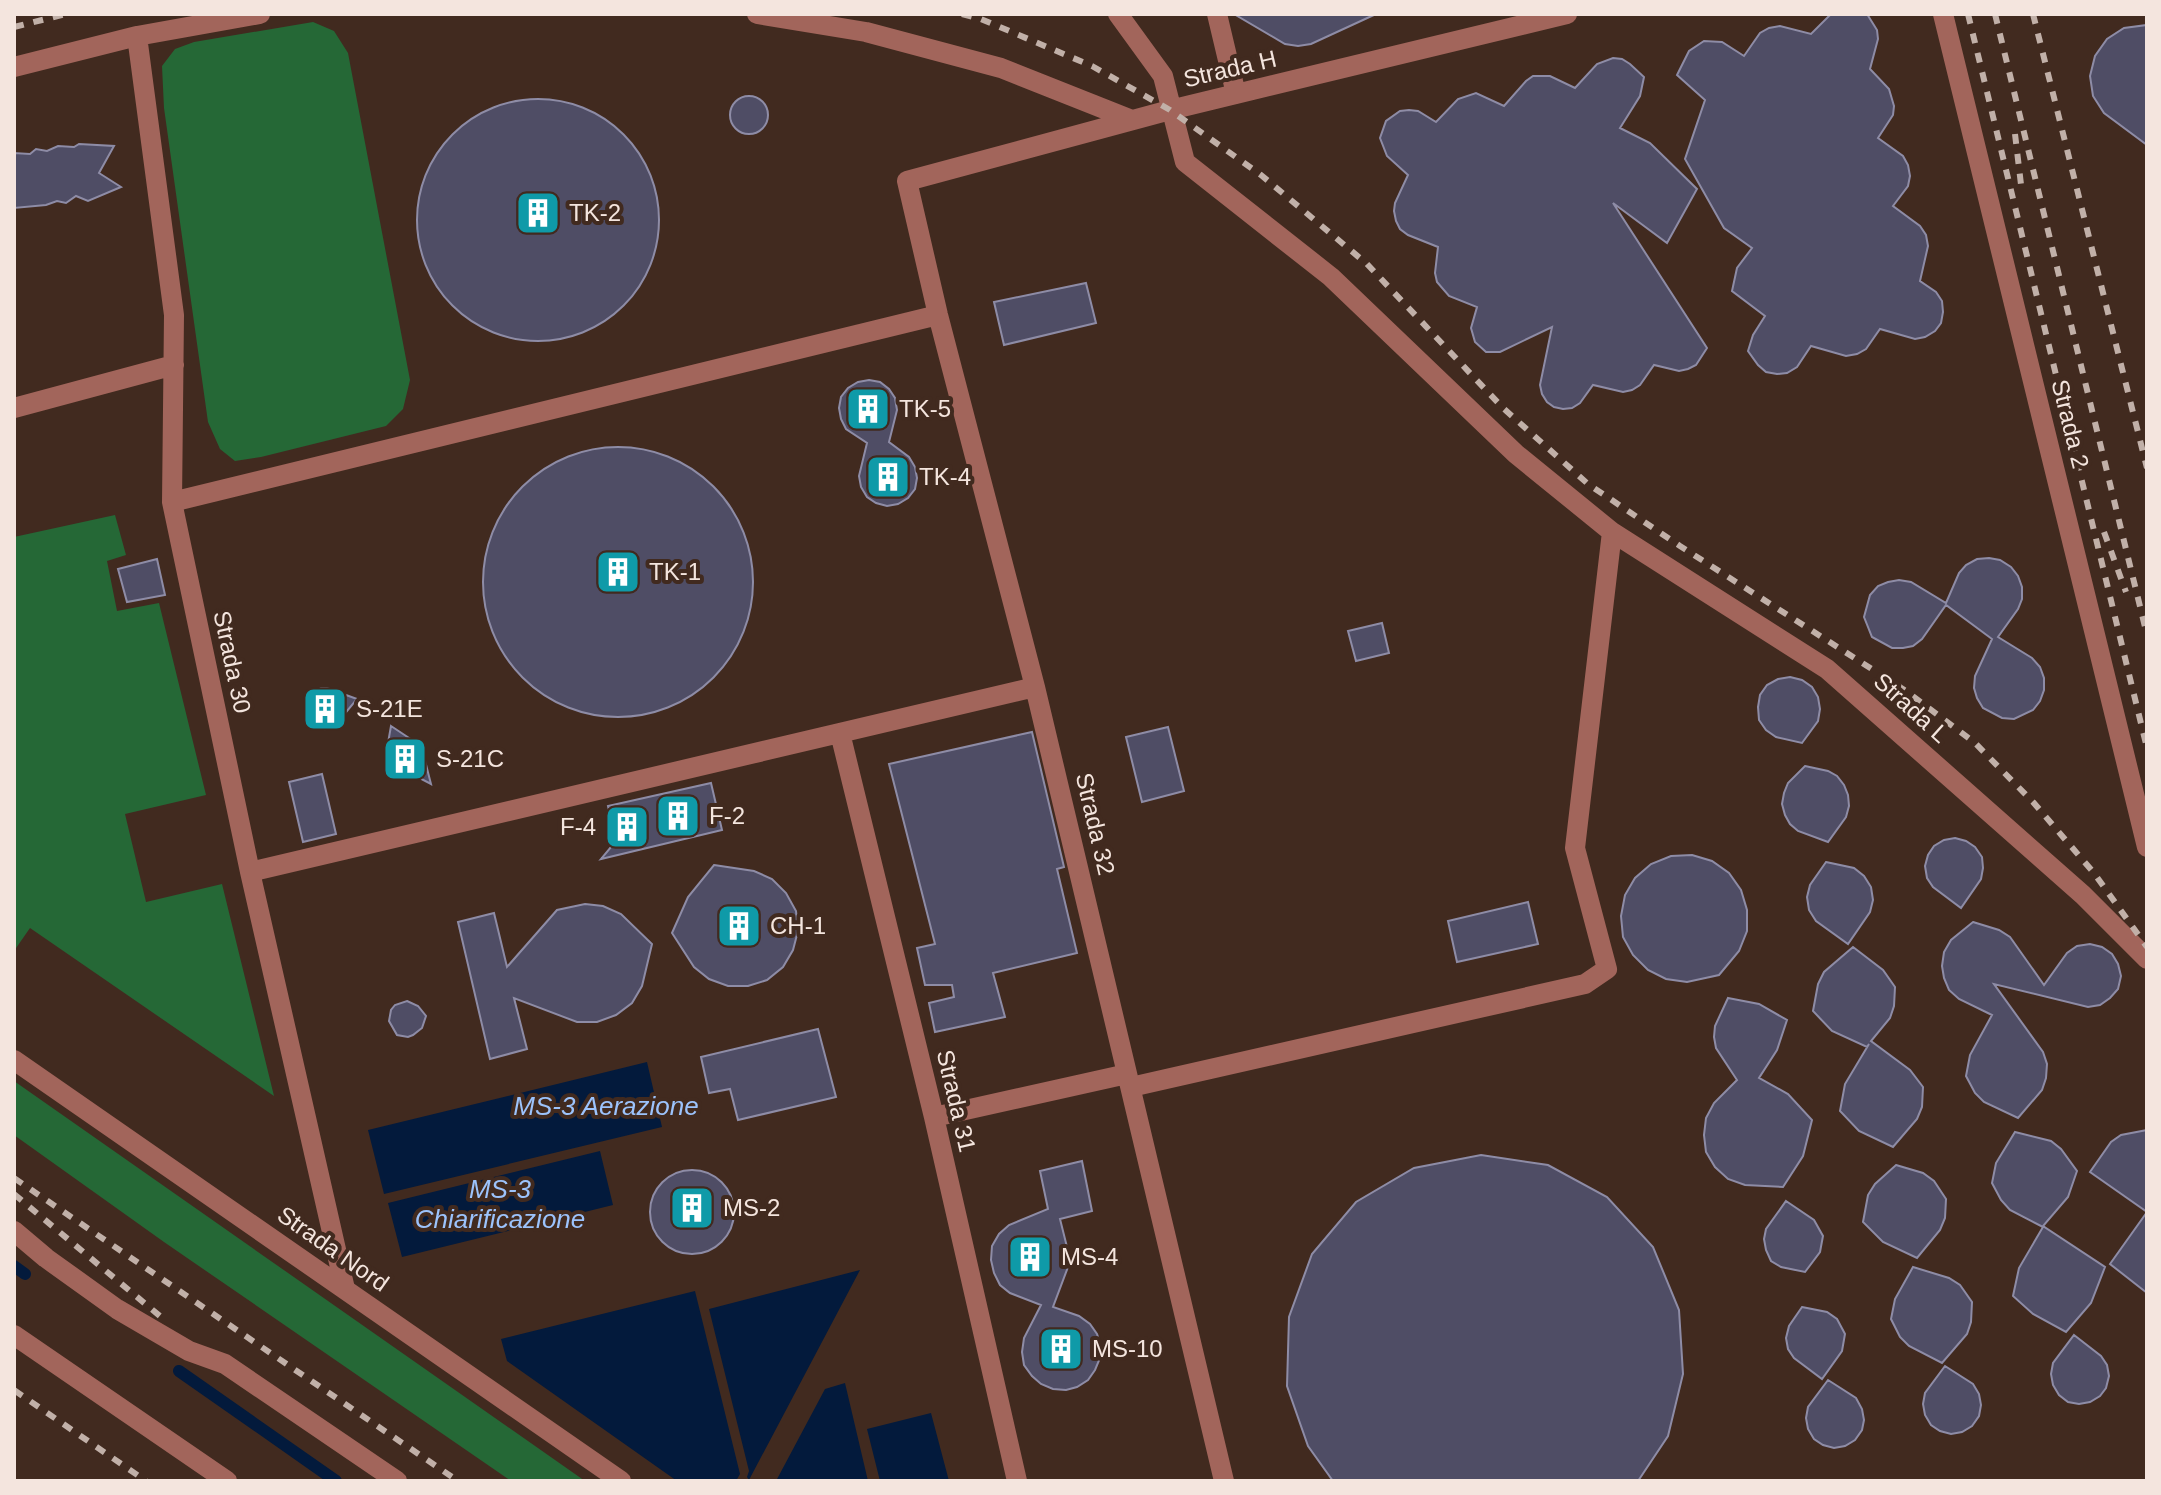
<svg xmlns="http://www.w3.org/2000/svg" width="2161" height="1495" viewBox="0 0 2161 1495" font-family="Helvetica,sans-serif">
<rect width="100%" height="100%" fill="#412a1f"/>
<path fill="#256836" d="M313 22 334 31 348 53 410 380 403 409 386 426 261 457 235 461 220 449 208 422 164 108 162 66 175 49 194 42Z
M115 515 126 555 107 561 117 611 159 603 206 795 125 814 146 902 222 884 274 1096 30 928 14 951V537Z
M14 1081 585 1481H511L164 1242 14 1135Z"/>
<path fill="#031a3c" d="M647 1062 662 1127 384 1194 368 1130Z
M600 1151 613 1205 402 1257 388 1203Z
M860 1270 749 1480 747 1477 749 1471 709 1309Z
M695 1291 740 1474 736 1481H677L507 1361 501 1339Z
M845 1383 868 1481H776L825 1389Z
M931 1413 949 1481H880L867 1429Z"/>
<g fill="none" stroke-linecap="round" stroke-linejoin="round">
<path stroke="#031a3c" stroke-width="12" d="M14 1266 25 1274
M179 1371 336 1481"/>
</g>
<path fill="#4f4d65" stroke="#8e8ca6" stroke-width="2" d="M1234 14H1376L1311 44 1298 46 1285 44Z
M1831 14H1867L1877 30 1878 39 1870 69 1889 89 1894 106 1893 115 1878 138 1903 156 1908 165 1910 176 1908 186 1893 206 1920 226 1926 235 1928 246 1920 281 1936 292 1942 301 1943 312 1941 323 1935 331 1925 337 1915 339 1880 329 1866 349 1857 354 1846 356 1811 346 1797 367 1787 373 1777 374 1766 372 1758 365 1748 351 1753 335 1765 316 1732 291 1737 268 1752 248 1724 228 1685 159 1705 100 1677 75 1689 51 1704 41 1722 42 1744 56 1760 33 1769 28 1780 26 1811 34Z
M2147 25V145L2104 113 2093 96 2090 76 2095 56 2107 39 2124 28Z
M1613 58 1622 59 1630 64 1644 77 1640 96 1620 128 1650 143 1697 189 1667 243 1613 203 1707 348 1696 365 1688 369 1679 371 1654 365 1640 385 1632 390 1623 392 1593 385 1580 403 1572 408 1563 409 1554 407 1547 402 1542 394 1540 385 1552 327 1500 352H1486L1475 342 1471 328 1477 307 1449 296 1437 282 1435 273 1438 247 1408 235 1400 229 1396 221 1394 211 1395 203 1408 175 1387 156 1380 138 1386 121 1400 111 1409 110 1418 111 1436 122 1458 99 1476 93 1504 106 1526 81 1533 76H1550L1575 88 1597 64Z
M730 115a19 19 0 1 1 38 0a19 19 0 1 1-38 0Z
M417 220a121 121 0 1 1 242 0a121 121 0 1 1-242 0Z
M79 144 114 146 99 173 121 187 88 201 76 196 66 203 57 201 46 205 14 208V153L30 154 36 149 47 151 58 146 74 147Z
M1086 283 1096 323 1004 345 994 302Z
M869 380 880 382 889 389 895 398 897 410 889 442 909 457 915 467 917 478 915 489 908 498 898 504 887 506 876 503 867 497 861 487 859 476 867 443 846 429 841 419 839 408 841 397 848 388 858 382Z
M483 582a135 135 0 1 1 270 0a135 135 0 1 1-270 0Z
M1989 558 2000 560 2011 567 2018 576 2022 587V599L2018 609 1998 637 2032 658 2040 667 2044 678V690L2040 701 2033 710 2014 719 2002 718 1983 708 1977 698 1974 688 1975 676 1992 639 1946 605 1922 639 1913 646 1903 648H1892L1872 637 1864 617 1870 595 1878 586 1888 582 1899 580 1911 582 1946 603 1959 573 1966 565 1977 559Z
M157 559 165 595 127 602 118 569Z
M1382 623 1389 653 1356 661 1348 631Z
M1790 677 1802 680 1812 687 1818 697 1820 709 1818 721 1802 743 1776 737 1766 730 1759 720 1758 707 1760 695 1767 685 1778 679Z
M321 688H327L357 699 338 722 325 729 309 719 305 707 310 695Z
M391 726 418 744 422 749 431 784 385 760Z
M1168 727 1184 791 1142 802 1126 737Z
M1032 732 1064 867 1057 869 1077 953 993 973 1005 1017 935 1032 929 1003 954 997 952 985H925L917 948 935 944 889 764Z
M1805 766 1828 771 1837 776 1844 785 1848 795 1849 806 1846 817 1828 842 1798 831 1790 824 1785 815 1782 804 1784 793 1788 783Z
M322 774 336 834 303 842 289 782Z
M711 783 722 830 601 859 616 841 608 806Z
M1955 838 1966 841 1975 847 1982 857 1983 868 1981 879 1961 908 1933 887 1927 878 1925 866 1928 855 1934 846 1944 840Z
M1692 855 1712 861 1729 873 1741 890 1747 910V931L1739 951 1719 975 1687 982 1666 979 1648 970 1633 955 1623 937 1621 916 1625 895 1635 878 1651 864 1671 856Z
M1826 862 1854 868 1864 876 1871 887 1873 900 1870 912 1848 944 1816 921 1809 910 1807 897 1810 885Z
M714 865 754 871 772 879 786 893 796 911 798 931 793 950 783 967 767 980 748 986H728L709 979 694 967 672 933 688 897Z
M1528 902 1538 944 1457 962 1448 921Z
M585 904 603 906 621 914 652 944 642 986 632 1003 616 1015 597 1022H577L514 998 527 1049 490 1059 458 922 494 913 507 967 557 910Z
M1973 922 1999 930 2010 937 2044 985 2067 953 2077 946 2090 944 2102 947 2112 954 2118 964 2121 976 2118 989 2110 998 2100 1005 2088 1007 1994 984 2043 1052 2047 1064 2046 1078 2042 1090 2018 1118 1984 1102 1975 1093 1966 1076 1970 1055 1992 1015 1959 999 1949 990 1944 978 1942 966 1944 952 1951 940Z
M1853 947 1883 970 1895 987 1894 1006 1890 1018 1871 1041 1910 1070 1923 1087 1922 1107 1917 1119 1893 1147 1859 1131 1840 1111 1845 1084 1869 1044 1867 1047 1832 1031 1813 1011 1818 984 1824 972Z
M1728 998 1759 1004 1787 1020 1777 1050 1759 1078 1788 1094 1812 1120 1803 1156 1783 1187 1745 1185 1728 1179 1715 1167 1706 1152 1704 1135 1706 1118 1714 1103 1737 1080 1716 1048 1714 1037 1715 1026Z
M407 1001 418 1006 426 1016 422 1028 413 1035 408 1037 397 1035 389 1021 391 1010 395 1005Z
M818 1029 836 1097 738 1120 730 1089 709 1093 701 1057Z
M2147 1130V1293L2110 1264 2147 1212 2090 1172 2111 1142 2121 1135Z
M2015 1132 2051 1141 2061 1149 2077 1171 2068 1197 2043 1226 2105 1267 2091 1303 2066 1332 2033 1314 2013 1296 2019 1268 2043 1227 2010 1210 2001 1200 1992 1183 1996 1163Z
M1481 1155 1548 1165 1607 1197 1653 1247 1679 1310 1683 1374 1668 1436 1638 1481H1333L1308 1446 1287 1386 1289 1317 1312 1254 1356 1202 1414 1168Z
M1082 1161 1092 1211 1060 1219 1069 1255 1068 1267 1053 1307 1079 1316 1090 1324 1097 1334 1101 1346 1100 1358 1095 1370 1088 1380 1077 1387 1066 1390 1053 1389 1041 1384 1032 1376 1024 1365 1022 1352 1024 1338 1041 1305 1010 1293 1000 1285 994 1273 991 1260 992 1246 999 1234 1009 1225 1048 1209 1040 1171Z
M1896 1165 1923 1173 1934 1181 1946 1199 1945 1218 1940 1230 1917 1258 1883 1242 1863 1222 1868 1195 1875 1184Z
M650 1212a42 42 0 1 1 84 0a42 42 0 1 1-84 0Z
M1786 1201 1814 1220 1823 1236 1820 1252 1805 1272 1781 1267 1771 1261 1766 1250 1764 1239 1766 1229Z
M1913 1267 1949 1278 1960 1285 1972 1302 1971 1322 1967 1334 1942 1363 1909 1346 1900 1337 1891 1319 1895 1299Z
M1802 1307 1827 1312 1837 1319 1845 1334 1842 1351 1822 1379 1794 1358 1788 1349 1786 1338 1789 1326Z
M2074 1335 2101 1356 2107 1365 2109 1376 2106 1388 2100 1396 2090 1402 2079 1404 2068 1402 2059 1395 2053 1385 2051 1374 2053 1363Z
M1945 1366 1973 1384 1979 1394 1981 1405 1979 1416 1972 1426 1962 1432 1951 1434 1940 1431 1931 1425 1925 1415 1923 1404 1925 1393Z
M1828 1380 1856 1398 1862 1409 1864 1420 1862 1430 1855 1440 1845 1446 1834 1448 1823 1445 1814 1439 1808 1429 1806 1418 1808 1407Z"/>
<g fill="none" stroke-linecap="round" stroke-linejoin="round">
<path stroke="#a2655b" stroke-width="20" d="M757 14 866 32 1001 68 1132 120
M1118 14 1163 76 1185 162 1331 277 1516 454 1612 532 1575 848 1607 969 1585 984 1131 1087
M1217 14 1236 94
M1943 14 2147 847
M137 36 174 315 172 502 250 872 345 1289
M14 67 137 36 260 14
M14 408 174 365
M172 502 938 315
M1612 532 1827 669 2083 895 2147 959
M840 733 934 1117 1017 1481
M250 872 1035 687
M14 1060 621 1481
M934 1117 1127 1074
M14 1231 46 1258 117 1309 189 1351 225 1364 397 1481
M14 1335 227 1481
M1224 1481 1035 687 938 315 907 181 1170 110 1567 14"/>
<path stroke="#c1b0a8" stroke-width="6" stroke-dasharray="10 10" stroke-linecap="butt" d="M962 14 981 19 1092 66 1170 110 1261 175 1367 264 1503 408 1588 484 1680 546 1906 691 1975 743 2033 802 2094 873 2147 947
M1968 14 2147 748
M1995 14 2147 635
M2033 14 2147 468
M14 27 66 14
M2015 134 2022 193
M2104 532 2126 592
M14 1178 458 1481
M14 1194 167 1322
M14 1390 146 1481"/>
</g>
<defs>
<g id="building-square" transform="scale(2.3)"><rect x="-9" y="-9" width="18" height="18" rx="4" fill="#0f9aa8" stroke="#412a1f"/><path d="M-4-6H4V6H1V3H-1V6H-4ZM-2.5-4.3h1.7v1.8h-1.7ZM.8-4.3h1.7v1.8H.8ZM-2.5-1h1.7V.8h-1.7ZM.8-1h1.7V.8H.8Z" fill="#fff"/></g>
</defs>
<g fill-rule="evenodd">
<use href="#building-square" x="538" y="213"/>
<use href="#building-square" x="868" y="409"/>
<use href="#building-square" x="888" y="477"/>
<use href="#building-square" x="618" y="572"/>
<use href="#building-square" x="325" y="709"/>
<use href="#building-square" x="405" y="759"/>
<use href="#building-square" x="678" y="816"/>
<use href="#building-square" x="627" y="827"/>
<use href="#building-square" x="739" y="926"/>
<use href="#building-square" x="692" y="1208"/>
<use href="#building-square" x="1030" y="1257"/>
<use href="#building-square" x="1061" y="1349"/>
</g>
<g text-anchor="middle" stroke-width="8" stroke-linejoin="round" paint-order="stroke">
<g font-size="24" fill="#f4e5de" stroke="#412a1f">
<text transform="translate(1230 69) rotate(-13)" y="8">Strada H</text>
<text transform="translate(2070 424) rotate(76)" y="8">Strada 2</text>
<text transform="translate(232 662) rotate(78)" y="8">Strada 30</text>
<text transform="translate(1911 708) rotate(42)" y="8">Strada L</text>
<text transform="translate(1095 824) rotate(77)" y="8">Strada 32</text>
<text transform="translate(956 1101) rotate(77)" y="8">Strada 31</text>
<text transform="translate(333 1249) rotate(35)" y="8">Strada Nord</text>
</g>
<g font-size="24" fill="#f4e5de" stroke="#412a1f" text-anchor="start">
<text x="569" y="221">TK-2</text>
<text x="899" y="417">TK-5</text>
<text x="919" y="485">TK-4</text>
<text x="649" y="580">TK-1</text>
<text x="356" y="717">S-21E</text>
<text x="436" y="767">S-21C</text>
<text x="709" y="824">F-2</text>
<text x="596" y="835" text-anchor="end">F-4</text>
<text x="770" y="934">CH-1</text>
<text x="723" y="1216">MS-2</text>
<text x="1061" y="1265">MS-4</text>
<text x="1092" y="1357">MS-10</text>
</g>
<g font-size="26" font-style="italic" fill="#9cc3fc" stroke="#412a1f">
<text x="606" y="1115">MS-3 Aerazione</text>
<text x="500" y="1198">MS-3<tspan x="500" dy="30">Chiarificazione</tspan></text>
</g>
</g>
<rect width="2161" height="1495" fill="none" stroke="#f4e5de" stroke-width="32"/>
</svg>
